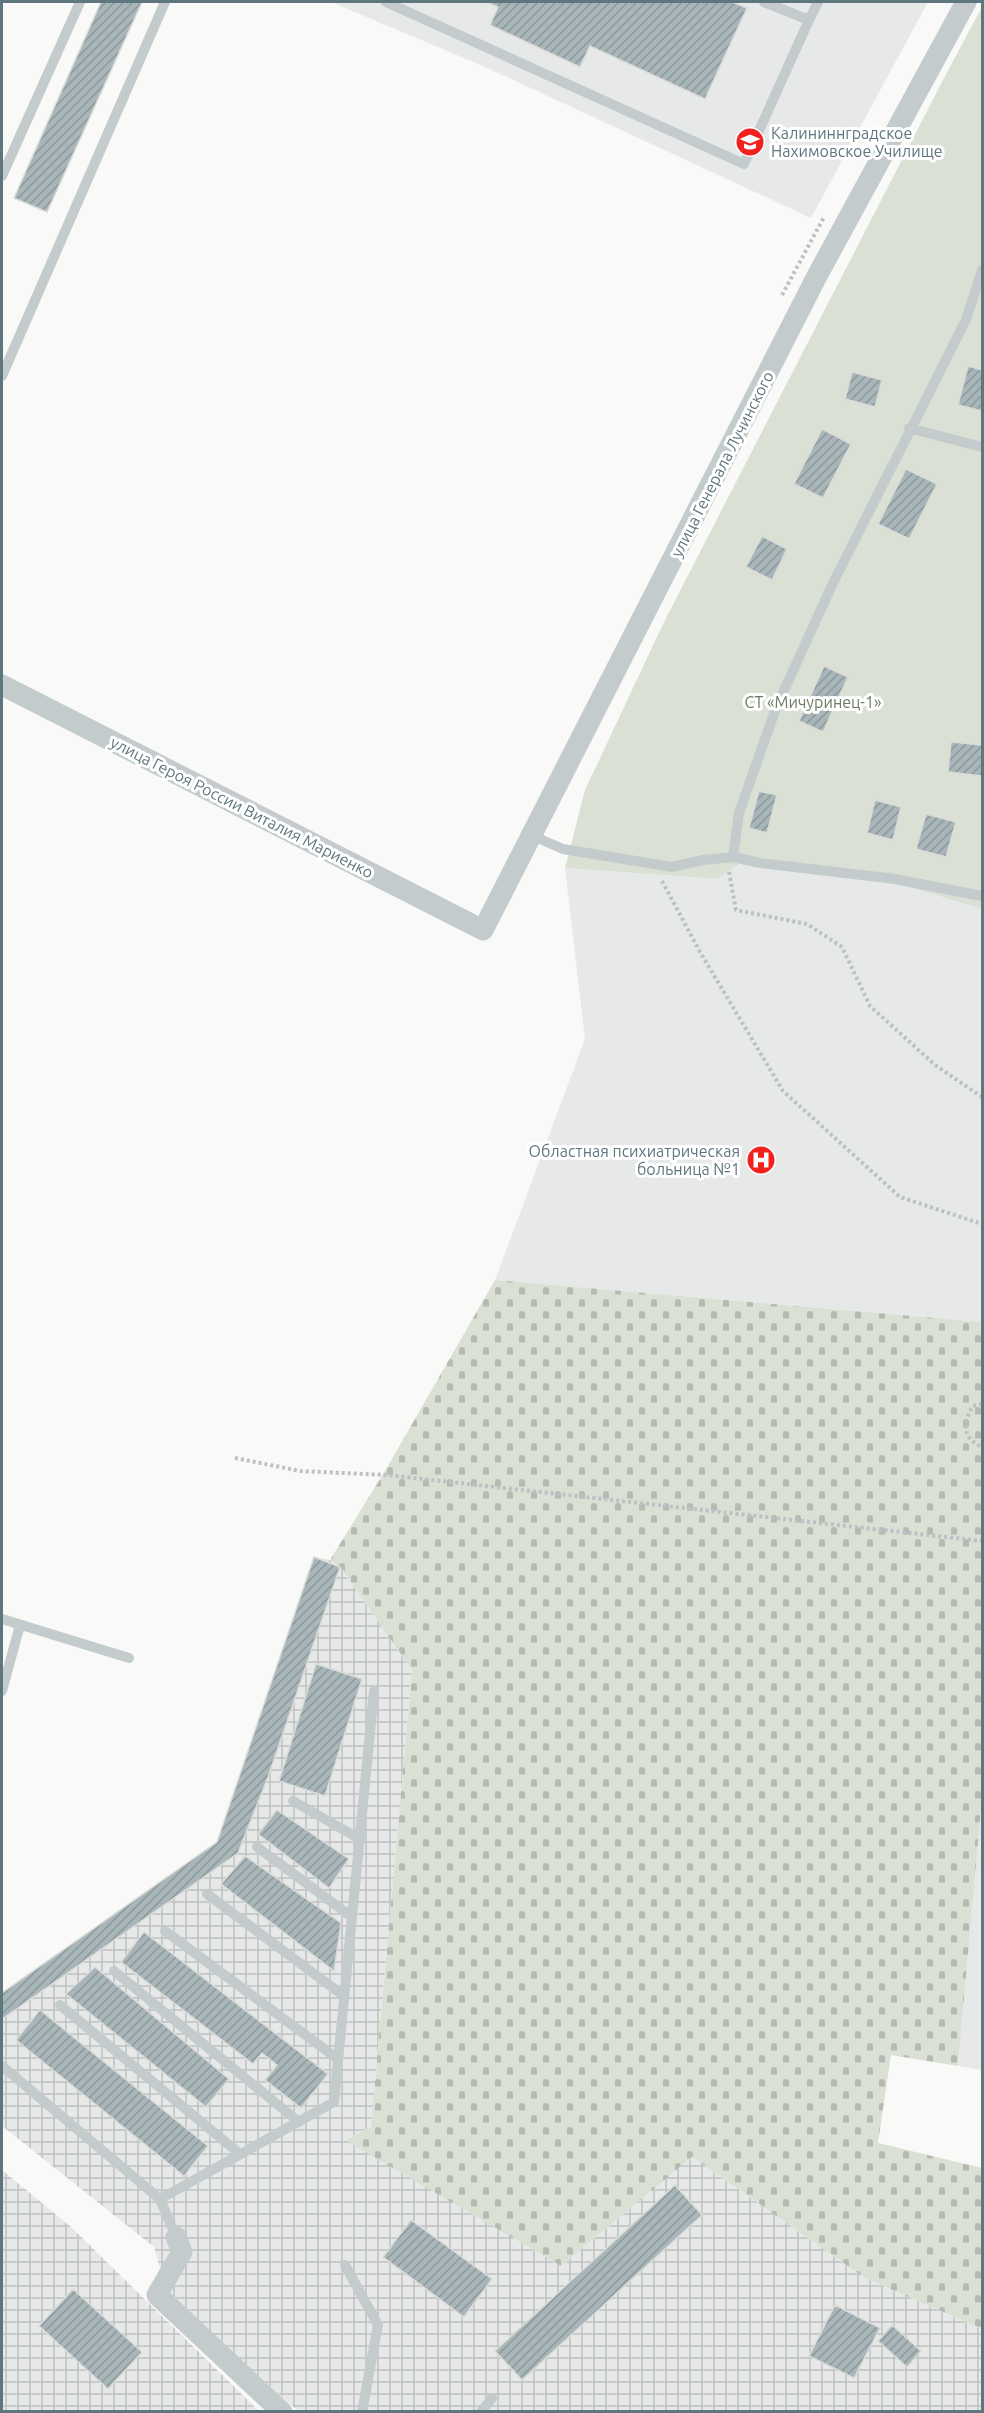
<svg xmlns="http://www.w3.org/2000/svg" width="984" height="2413" viewBox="0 0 984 2413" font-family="Ubuntu,sans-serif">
<defs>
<pattern id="industrial-grid" width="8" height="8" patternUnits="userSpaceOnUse" patternTransform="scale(1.5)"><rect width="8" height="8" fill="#e7e9e8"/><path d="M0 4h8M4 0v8" fill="none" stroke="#bec2c1"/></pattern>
<pattern id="cemetery-stones" width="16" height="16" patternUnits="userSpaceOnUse" patternTransform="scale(1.5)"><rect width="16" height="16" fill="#dbe0d5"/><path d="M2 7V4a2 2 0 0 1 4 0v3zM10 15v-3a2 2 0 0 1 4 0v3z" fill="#b5bab2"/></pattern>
<pattern id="building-hatch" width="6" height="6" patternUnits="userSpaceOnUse" patternTransform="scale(1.5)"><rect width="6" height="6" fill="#a8b6b9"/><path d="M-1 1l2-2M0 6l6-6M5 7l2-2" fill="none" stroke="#8c999c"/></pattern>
</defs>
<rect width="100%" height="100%" fill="#f9f9f7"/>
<path fill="#e7e9e8" d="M331 2H928L811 218 483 66Z
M739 864 888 881 982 909V1322L495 1280 585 1039 565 868 716 879Z
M982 1798V2070L958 2066Z"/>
<path fill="url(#industrial-grid)" d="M314 1557 330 1560 340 1567 412 1670 371 2127 346 2139 561 2266 692 2157 865 2278 982 2329V2411H298L168 2296 154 2247 2 2126V1993L217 1842Z
M2 2170 71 2227 259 2411H2Z"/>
<path fill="#dbe0d5" d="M982 7V909L888 881 739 864 717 879 565 868 585 790 664 622 944 78Z"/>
<path fill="url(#cemetery-stones)" d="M495 1280 982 1322V1798L958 2066 891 2055 878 2143 982 2168V2329L865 2278 692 2157 561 2266 345 2140 371 2127 412 1670 340 1567 330 1560 385 1471Z"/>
<path fill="url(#building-hatch)" stroke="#dbdbd9" stroke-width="1.5" d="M101 2H142L47 212 14 198Z
M487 2H732L747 8 705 99 590 46 580 67 490 25 498 7Z
M968 366 982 370V411L958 405Z
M852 372 882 380 875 407 845 399Z
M822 429 851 444 823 498 794 484Z
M906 469 937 484 909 539 878 524Z
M762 536 787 549 772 580 746 567Z
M824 666 848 677 823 732 799 721Z
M951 742 982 745V776L948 772Z
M759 791 777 795 767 833 749 828Z
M875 800 901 807 893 840 867 833Z
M926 814 956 822 946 857 916 849Z
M314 1557 340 1567 268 1777 238 1853 2 2019V1993L217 1842Z
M316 1664 362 1679 325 1796 279 1781Z
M277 1810 349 1859 329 1888 258 1834Z
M245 1856 341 1923 334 1971 221 1884Z
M144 1932 328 2074 301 2108 265 2080 277 2065 262 2053 253 2064 121 1962Z
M95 1967 229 2079 206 2107 66 1994Z
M40 2010 208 2146 184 2176 16 2040Z
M675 2185 702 2215 522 2380 495 2351Z
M411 2220 492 2279 464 2317 383 2257Z
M73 2289 142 2352 108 2389 39 2326Z
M835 2305 880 2328 854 2378 809 2356Z
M892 2325 921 2351 907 2367 878 2341Z"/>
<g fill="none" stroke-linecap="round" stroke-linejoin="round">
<path stroke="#bcc1c3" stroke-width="4" stroke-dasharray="3 3" stroke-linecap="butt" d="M782 295 824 217
M729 872 736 910 807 924 842 947 870 1006 935 1065 982 1097
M662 881 700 952 783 1091 900 1197 982 1224
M982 1404 973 1406C962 1423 962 1438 982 1447
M235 1458 300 1471 387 1475 982 1541"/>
<path stroke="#c4cbcd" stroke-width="10" d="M386 2 744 164 809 20
M764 2 809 20 818 2
M2 176 80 2
M982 270 966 320 833 583 776 708 739 813 733 857 760 863 895 879 982 896
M2 376 165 2
M909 428 982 447
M533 836 563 849 672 867 703 860 733 857
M2 1619 129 1658
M2 1691 20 1625
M293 1801 360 1839
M257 1847 352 1917
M207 1894 344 1996
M165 1931 338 2059
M114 1971 299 2122
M60 2005 240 2154
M2 2066 160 2199 176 2237
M160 2199 334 2102 374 1691
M345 2265 378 2325 362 2412
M481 2412 492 2398"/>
<path stroke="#c4cbcd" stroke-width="21" d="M2 685 483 930 817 276 966 2
M176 2237 182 2252 157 2295 282 2412"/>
</g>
<defs>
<g id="university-disc" transform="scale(1.5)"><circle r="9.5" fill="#f2211e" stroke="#fff"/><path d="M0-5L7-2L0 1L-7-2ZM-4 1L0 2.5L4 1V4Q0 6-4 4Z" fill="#fff"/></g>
<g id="hospital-disc" transform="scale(1.5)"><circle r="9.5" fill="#f2211e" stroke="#fff"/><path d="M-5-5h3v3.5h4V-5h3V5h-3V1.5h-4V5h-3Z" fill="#fff"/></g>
</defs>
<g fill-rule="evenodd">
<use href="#university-disc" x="750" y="142"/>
<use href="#hospital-disc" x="761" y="1160"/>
</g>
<g text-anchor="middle" stroke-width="6" stroke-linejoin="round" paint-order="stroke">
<g font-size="16" fill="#5e777e" stroke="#fff" text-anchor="start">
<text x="771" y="139">Калининнградское<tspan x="771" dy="18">Нахимовское Училище</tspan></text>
<text x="740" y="1157" text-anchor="end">Областная психиатрическая<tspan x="740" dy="18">больница №1</tspan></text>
</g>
<g font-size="16" fill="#5e777e" stroke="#fff">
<text transform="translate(722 464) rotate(-63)" y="6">улица Генерала Лучинского</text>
<text transform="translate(242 807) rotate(27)" y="6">улица Героя России Виталия Мариенко</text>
</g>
<g font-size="16" fill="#6c7b61" stroke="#fff">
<text x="813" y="708">СТ «Мичуринец-1»</text>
</g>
</g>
<rect width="984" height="2413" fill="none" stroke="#5e777e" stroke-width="6"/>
</svg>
